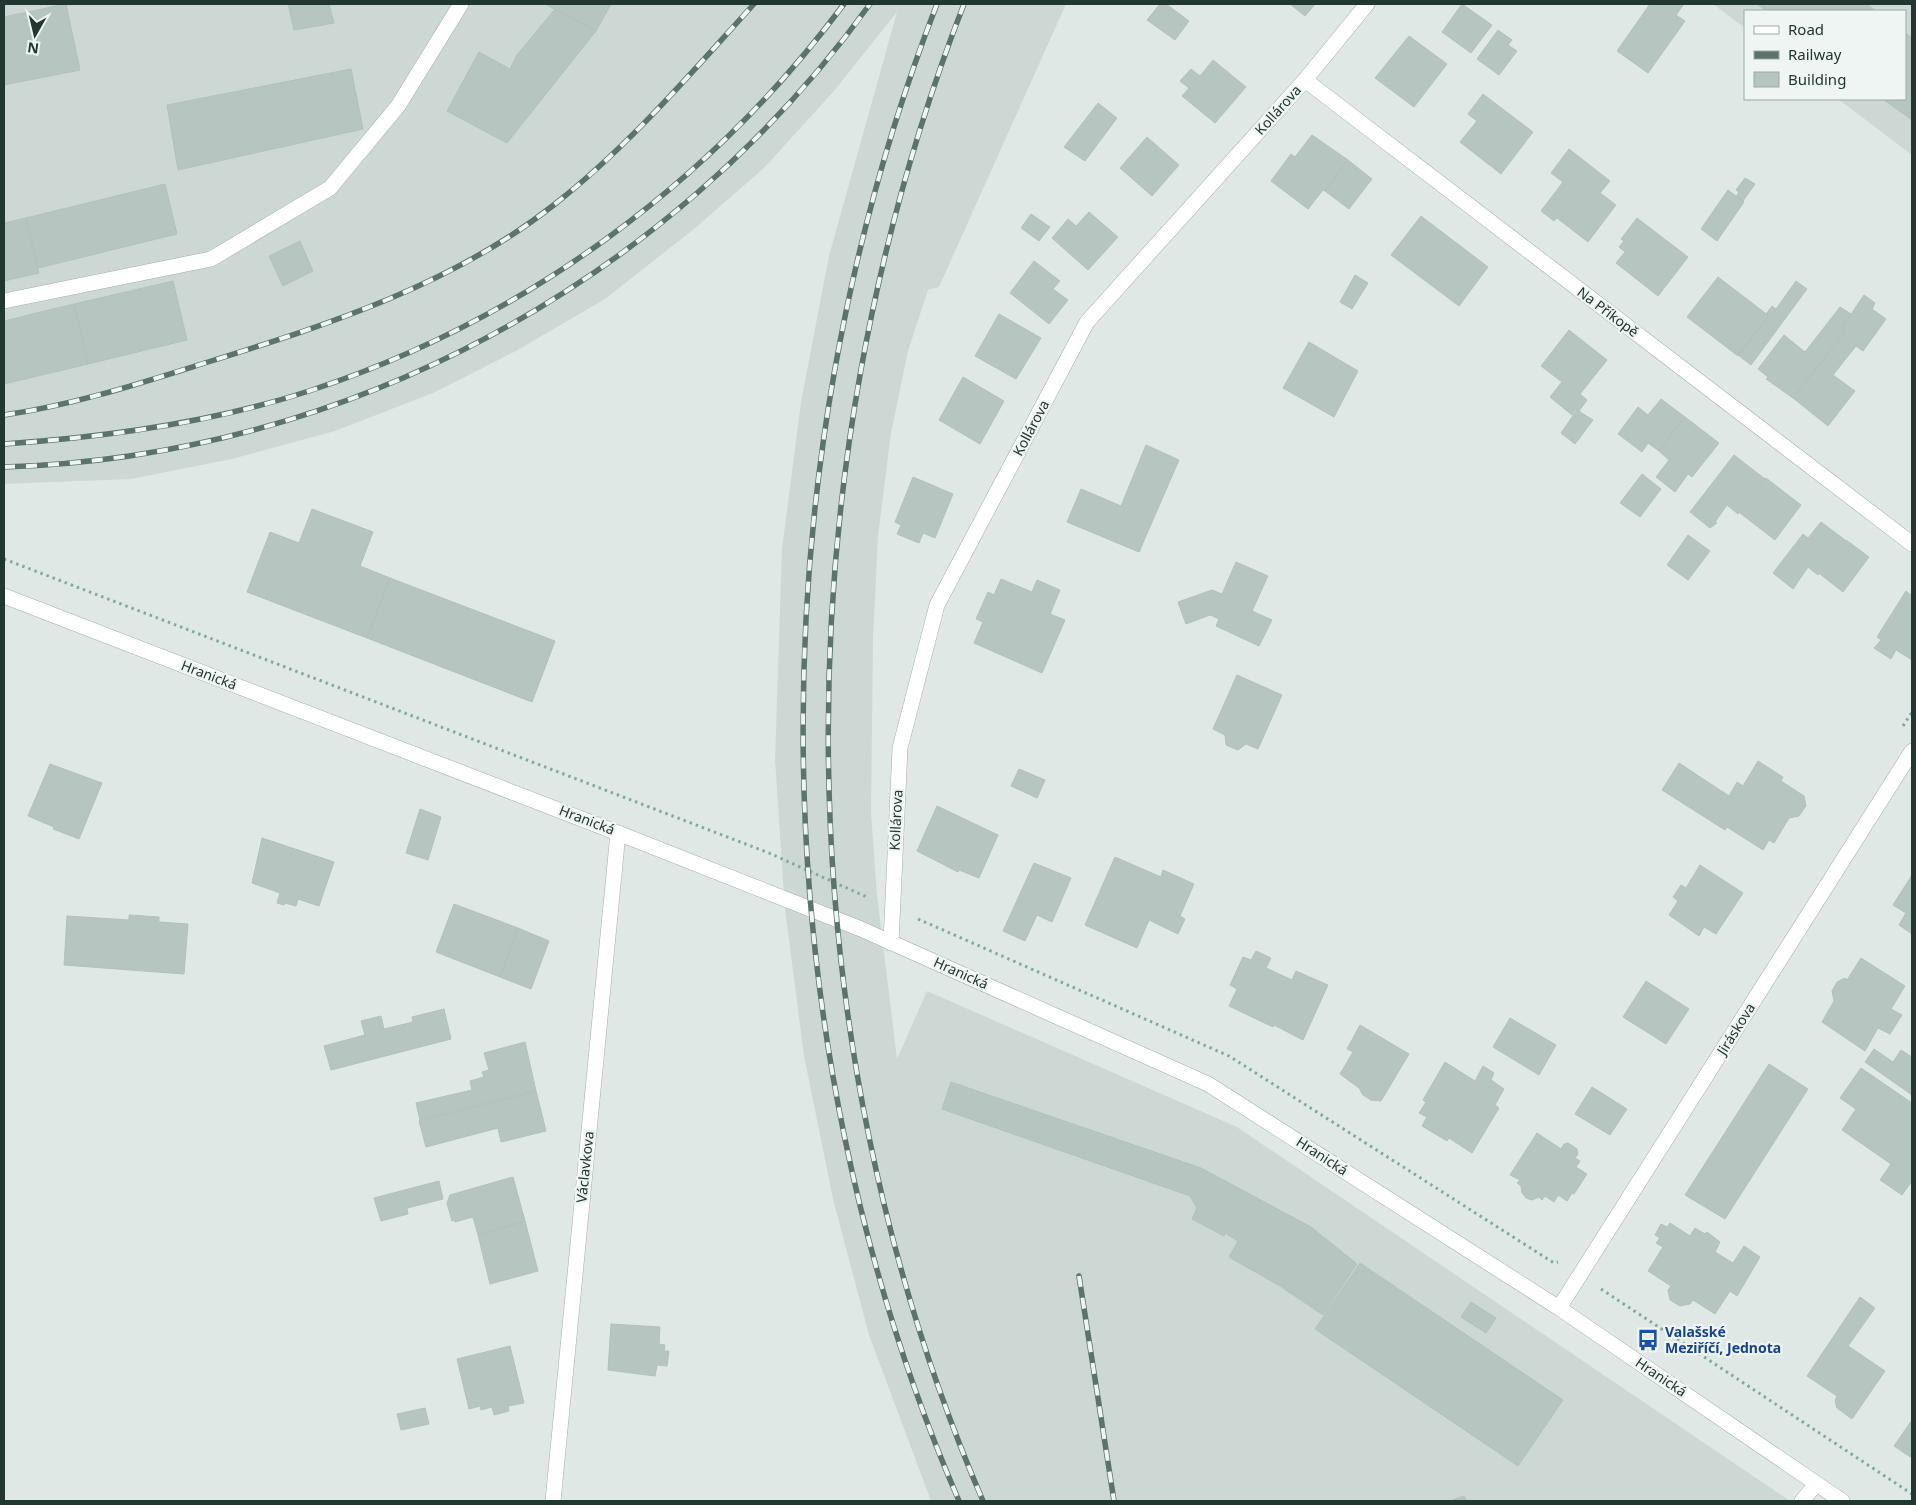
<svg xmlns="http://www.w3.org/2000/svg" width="1916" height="1505" viewBox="0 0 1916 1505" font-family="'Noto Sans',sans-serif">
<rect width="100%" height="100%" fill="#dfe8e5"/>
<path fill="#cdd8d4" d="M4 4H1066L939 287 928 290 908 351 891 433 878 536 873 638 871 813 877 895 897 1059 927 991 1237 1127 1790 1501H931L869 1335 833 1199 804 1056 785 909 775 760 782 549 801 402 829 256 897 12 834 91 764 168 694 229 605 299 516 351 433 393 335 431 232 459 131 479 4 484Z
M1713 4H1912V155L1838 99H1905V11H1745V28Z"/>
<path fill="#b7c5c1" stroke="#b2c1bc" d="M66 4 80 70 4 85V17Z
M288 4H329L334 23 294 30Z
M545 4H611L596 31Z
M1160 4H1166L1189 21 1175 40 1147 20Z
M1290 4H1315L1305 16Z
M1462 4 1492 25 1471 53 1442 32Z
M1650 4H1684L1676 15 1685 21 1648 73 1617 51Z
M1757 4H1866L1876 11H1767Z
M555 9 596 31 507 143 447 111 479 52 510 69 517 55Z
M1498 30 1512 40 1508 45 1517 51 1499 75 1477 59Z
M1905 33 1912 38V120L1883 99H1905Z
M1409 36 1447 64 1414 107 1375 78Z
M1213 60 1246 87 1215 123 1182 96 1189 88 1180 81 1191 69 1200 76Z
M351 69 363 129 178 170 167 105Z
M1483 94 1533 132 1501 174 1460 142 1477 121 1468 114Z
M1098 103 1117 118 1085 161 1064 147Z
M1312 135 1348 160 1325 191 1323 190 1308 209 1271 181 1291 154 1295 157Z
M1147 137 1179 165 1152 196 1120 168Z
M1569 149 1610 181 1600 193 1616 205 1588 242 1557 218 1554 221 1541 211 1563 182 1551 173Z
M1348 160 1372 179 1349 209 1325 191Z
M1745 178 1755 184 1743 201 1736 197 1739 192 1736 190Z
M165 184 177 234 38 268 26 218Z
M1728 190 1744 202 1717 241 1701 229Z
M1089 212 1118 237 1088 270 1052 238 1068 219 1076 226Z
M1031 214 1050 227 1039 241 1021 228Z
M1421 216 1488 267 1459 306 1391 255Z
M26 218 39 273 4 281V223Z
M1637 218 1688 257 1658 296 1616 263 1625 252 1619 247 1624 241 1621 239Z
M300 241 313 271 283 286 269 256Z
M1034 261 1060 281 1053 289 1068 300 1049 324 1010 293Z
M1355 275 1368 283 1352 309 1340 302Z
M1718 277 1769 316 1738 356 1687 317Z
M173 281 187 340 88 364 74 304Z
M1796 281 1807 289 1751 365 1738 355 1769 316 1766 314 1772 306 1776 309Z
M1864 295 1875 303 1872 309 1886 319 1863 351 1856 346 1833 375 1855 391 1828 426 1793 398 1845 332 1841 329Z
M74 304 88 364 4 384V321Z
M1840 307 1851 314 1841 329 1845 332 1793 398 1766 379 1768 377 1758 369 1784 335 1805 352Z
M999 314 1041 338 1016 379 975 356Z
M1569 330 1607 360 1580 394 1587 400 1579 411 1576 409 1572 415 1550 397 1562 382 1541 366Z
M1309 342 1358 371 1334 417 1283 388Z
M963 377 1004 401 980 444 939 420Z
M1661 399 1685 417 1659 451 1648 443 1642 452 1618 434 1638 407 1648 415Z
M1577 410 1593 420 1575 444 1561 433Z
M1685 417 1719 443 1692 477 1688 474 1675 492 1656 477 1669 460 1659 451Z
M1146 445 1179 460 1139 552 1067 522 1081 489 1121 506Z
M1734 455 1765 479 1738 514 1727 505 1715 522 1717 523 1710 528 1690 512Z
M1642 474 1661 489 1640 517 1620 503Z
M913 477 953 494 935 538 923 533 919 543 897 534 901 525 895 522Z
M1766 478 1801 505 1775 540 1740 513Z
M312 509 373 532 360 566 390 578 367 638 247 592 270 532 299 543Z
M1821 522 1845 540 1818 575 1808 567 1793 589 1773 573 1803 534 1808 538Z
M1688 535 1710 551 1688 580 1667 565Z
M1846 540 1869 557 1843 592 1820 574Z
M1236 562 1268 576 1252 611 1272 620 1259 646 1216 626 1219 619 1210 615 1186 624 1178 602 1212 590 1222 594Z
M390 578 555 641 532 702 367 638Z
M1001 579 1032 592 1037 580 1060 590 1050 614 1065 620 1042 673 974 643 983 622 976 619 988 592 994 595Z
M1906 591 1912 596V660L1896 650 1891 659 1874 648 1881 640 1877 637Z
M1237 675 1282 695 1258 749 1246 744 1238 750 1226 745 1225 735 1213 729Z
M1758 761 1783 777 1781 781 1804 796 1806 806 1799 816 1789 818 1774 843 1769 840 1763 850 1727 827 1725 830 1662 790 1679 763 1729 796 1737 782 1743 786Z
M50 764 102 783 79 839 53 829 54 827 28 816Z
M1019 769 1045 780 1037 798 1011 786Z
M937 806 998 835 979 878 959 870 958 872 917 851Z
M420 809 441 817 428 860 406 853Z
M262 838 334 862 319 906 298 899 296 906 285 903 284 905 277 903 280 893 252 883Z
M1115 857 1161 877 1163 870 1194 884 1180 916 1185 919 1178 934 1149 920 1137 948 1085 925Z
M1034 863 1071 878 1052 922 1037 915 1025 941 1003 931Z
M1700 865 1743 893 1716 934 1704 927 1699 936 1669 915 1678 901 1673 897 1681 885 1686 888Z
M1912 875V934L1899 925 1906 913 1893 905Z
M454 904 518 928 500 977 436 952Z
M129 915 159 917V922L188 924 184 974 64 965 67 916 129 920Z
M518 928 549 941 531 989 500 977Z
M1256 951 1271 958 1266 968 1292 980 1296 971 1328 985 1303 1040 1274 1025 1273 1027 1229 1006 1237 989 1230 985 1243 957 1251 960Z
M1861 958 1905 986 1891 1009 1902 1015 1890 1034 1878 1028 1865 1051 1822 1022 1834 1001 1832 991 1837 982 1845 978 1847 980Z
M1646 981 1689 1009 1666 1044 1623 1017Z
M444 1009 451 1039 331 1070 324 1046 365 1035 361 1021 381 1016 384 1029 413 1022 412 1017Z
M1510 1018 1556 1045 1539 1075 1493 1047Z
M1360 1025 1409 1054 1381 1101 1371 1100 1363 1095 1359 1088 1340 1074 1353 1052 1347 1049Z
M525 1042 536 1091 420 1120 416 1103 472 1090 470 1081 484 1077 482 1072 489 1070 484 1053Z
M1874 1049 1893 1062 1901 1050 1912 1057V1095L1865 1062Z
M1445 1062 1475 1081 1483 1066 1494 1073 1491 1080 1504 1089 1495 1105 1499 1108 1472 1153 1449 1138 1447 1141 1422 1126 1427 1117 1419 1113 1426 1102 1423 1100Z
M1769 1064 1808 1089 1725 1219 1685 1195Z
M1861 1068 1912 1103V1181L1902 1195 1880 1180 1891 1164 1842 1130 1856 1109 1840 1098Z
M951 1082 1201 1168 1311 1227 1357 1264 1323 1315 1280 1286 1229 1257 1238 1241 1225 1233 1224 1236 1192 1219 1197 1208 1190 1196 942 1109Z
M1592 1087 1627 1109 1610 1135 1575 1114Z
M536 1091 546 1131 501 1142 498 1128 426 1147 419 1121Z
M1537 1133 1561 1149 1564 1144 1568 1143 1577 1149 1578 1154 1575 1158 1580 1161 1576 1167 1587 1174 1574 1194 1572 1193 1567 1201 1558 1195 1554 1202 1545 1196 1542 1200 1539 1197 1532 1200 1526 1198 1522 1193 1521 1186 1517 1183 1520 1180 1510 1175Z
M513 1177 525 1221 478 1235 473 1217 455 1222V1220L452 1221 447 1203 450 1195Z
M439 1181 443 1199 407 1208 408 1214 381 1221 374 1198Z
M525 1221 538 1271 490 1284 478 1235Z
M1670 1223 1690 1236 1695 1228 1705 1234 1707 1232 1720 1242 1715 1252 1733 1263 1744 1246 1760 1257 1737 1296 1730 1291 1715 1314 1693 1300 1690 1304 1680 1306 1670 1300 1668 1290 1671 1286 1648 1271 1663 1247 1656 1243 1660 1238 1655 1235 1661 1224 1667 1227Z
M1360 1263 1563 1400 1518 1466 1315 1329Z
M1860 1297 1875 1308 1848 1346 1885 1371 1852 1419 1837 1408 1835 1401 1837 1396 1807 1376Z
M1471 1302 1496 1318 1486 1333 1461 1317Z
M611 1324 660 1327 659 1344 665 1345 664 1351H669L667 1366 657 1365 655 1376 608 1370Z
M510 1346 524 1403 508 1406 509 1411 494 1415 492 1407 481 1410 480 1406 469 1409 457 1359Z
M425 1408 429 1424 401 1430 397 1414Z
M1912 1420V1458L1894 1446Z
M1464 1496 1467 1501H1450Z"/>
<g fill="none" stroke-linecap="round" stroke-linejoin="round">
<g stroke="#a3afac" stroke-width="16">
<path id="minor" d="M1305 80 1912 544
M4 301 211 259 330 188 398 106 461 4
M4 596 618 833 861 929 1208 1084 1559 1308 1842 1501
M891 943 900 748 937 605 1087 322 1305 80 1367 4
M1559 1308 1912 751
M553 1501 618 833
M1802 1501 1816 1484"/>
</g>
<path stroke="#82a99f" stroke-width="3" stroke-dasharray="2.5 4" stroke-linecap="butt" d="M4 559 769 853 869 898
M1903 726 1912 712
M918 919 1229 1056 1554 1263 1558 1262
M1601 1289 1912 1494"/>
<use href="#minor" stroke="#fff" stroke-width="15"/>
<g stroke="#5c726d" stroke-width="5.5">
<path id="rail" d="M937 4C753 477 757 1034 959 1501
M964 4C779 479 781 1032 983 1501
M4 415C74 405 141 383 208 362 330 324 454 284 555 204 629 146 691 73 754 4
M4 444C107 437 211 423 309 391 523 321 710 184 844 4
M4 467C347 457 670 281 870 4
M1079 1276 1114 1501"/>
</g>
<use href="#rail" stroke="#eef5f2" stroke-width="4" stroke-dasharray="11" stroke-linecap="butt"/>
</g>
<defs>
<g id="bus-bare" transform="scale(1.725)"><path d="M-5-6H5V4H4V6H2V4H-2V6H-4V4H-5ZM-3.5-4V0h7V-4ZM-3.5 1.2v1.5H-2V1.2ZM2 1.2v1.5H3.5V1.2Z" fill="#1a4fb4" stroke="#eef5f2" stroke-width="2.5" paint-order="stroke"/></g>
</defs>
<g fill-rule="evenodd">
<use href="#bus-bare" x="1648" y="1340"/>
</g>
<g text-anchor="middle" stroke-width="4.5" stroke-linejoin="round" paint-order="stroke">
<g font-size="14" fill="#223632" stroke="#eef5f2">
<text transform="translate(1278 110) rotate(-48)" y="5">Kollárova</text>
<text transform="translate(1608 312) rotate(37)" y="5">Na Příkopě</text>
<text transform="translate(1031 428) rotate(-62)" y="5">Kollárova</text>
<text transform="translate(209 675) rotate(21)" y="5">Hranická</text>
<text transform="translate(587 820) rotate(21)" y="5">Hranická</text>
<text transform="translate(896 820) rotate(-87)" y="5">Kollárova</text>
<text transform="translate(961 973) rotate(24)" y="5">Hranická</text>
<text transform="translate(1736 1029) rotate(-58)" y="5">Jiráskova</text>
<text transform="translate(1322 1156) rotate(33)" y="5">Hranická</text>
<text transform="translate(585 1167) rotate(-84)" y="5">Václavkova</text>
<text transform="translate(1661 1377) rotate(34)" y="5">Hranická</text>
</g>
<g font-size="14" font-weight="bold" fill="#164399" stroke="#eef5f2" text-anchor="start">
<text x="1665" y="1337">Valašské<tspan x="1665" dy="16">Meziříčí, Jednota</tspan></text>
</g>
</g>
<rect width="1916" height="1505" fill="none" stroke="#223632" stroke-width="10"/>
<rect x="1744" y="10" width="162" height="90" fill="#eef5f2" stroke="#9ca9a5"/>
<rect x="1754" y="26" width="25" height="8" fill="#ffffff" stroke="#9ca9a5"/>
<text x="1788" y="35" font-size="15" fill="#223632">Road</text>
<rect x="1754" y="51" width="25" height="8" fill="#5c726d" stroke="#9ca9a5"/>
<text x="1788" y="60" font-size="15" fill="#223632">Railway</text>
<rect x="1754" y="72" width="25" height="15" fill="#b7c5c1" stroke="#9ca9a5"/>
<text x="1788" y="85" font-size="15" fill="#223632">Building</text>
<g transform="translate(35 35) rotate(188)" stroke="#eef5f2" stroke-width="4" paint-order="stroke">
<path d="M0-4L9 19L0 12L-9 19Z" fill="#223632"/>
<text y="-8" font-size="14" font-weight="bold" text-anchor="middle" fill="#223632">N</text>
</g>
</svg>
